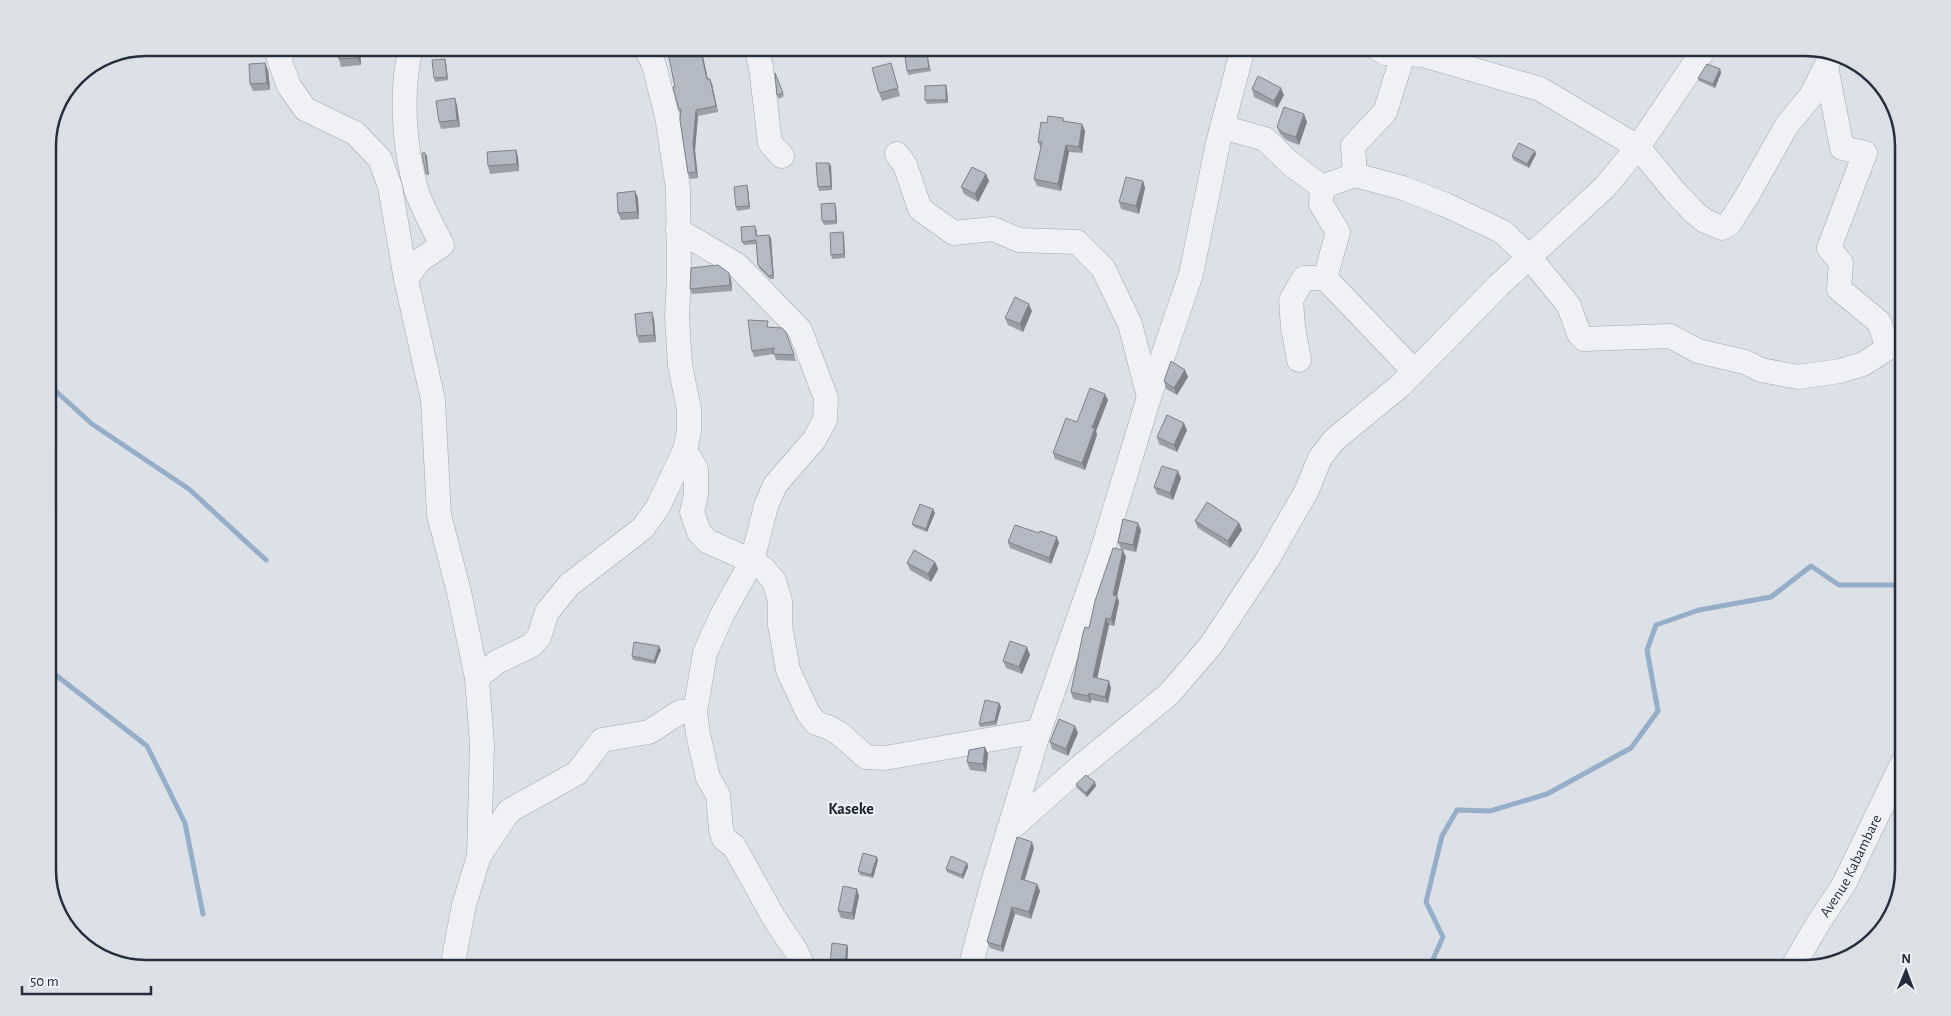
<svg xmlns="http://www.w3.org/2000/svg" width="1951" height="1016" viewBox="0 0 1951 1016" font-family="'Alegreya Sans',sans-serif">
<rect width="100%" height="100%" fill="#dce0e7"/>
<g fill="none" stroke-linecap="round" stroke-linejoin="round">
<path stroke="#96aec8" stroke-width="5" d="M48 202 51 124
M48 384 92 424 189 489 266 560
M48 669 147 746 185 823 203 914
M1429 968 1443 937 1426 902 1442 836 1457 810 1490 811 1547 794 1631 748 1658 711 1647 650 1656 625 1699 610 1771 597 1811 566 1839 585H1903"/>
<g stroke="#a2a7b1" stroke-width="25">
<g id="minor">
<path d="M285 48 279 59 289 86 305 109 355 133 380 159 390 187 406 279 433 400 439 515 459 592 477 678 482 745 479 856 464 905 452 968"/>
<path d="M756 48 761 67 770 143 782 156"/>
<path d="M1377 48 1385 53 1423 55 1540 89 1638 147 1675 192 1694 212 1705 221 1722 228 1729 224 1747 196 1787 125 1811 96 1832 54"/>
<path d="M1826 67 1842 148 1865 153 1829 248 1841 263 1839 289 1879 322 1888 348"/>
<path d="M1222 127 1265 139 1291 164 1322 187 1355 175 1403 188 1446 205 1503 232 1530 258 1562 297 1569 306 1579 334 1584 339 1670 336 1698 351 1745 362 1761 370 1798 377 1840 371 1863 364 1888 348 1903 345"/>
<path d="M897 154 905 165 920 209 954 233 993 229 1019 240 1077 242 1103 268 1130 324 1149 397"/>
<path d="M1355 175 1353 146 1385 112 1403 55"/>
<path d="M1322 187 1321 204 1338 232 1325 278"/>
<path d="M678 230 737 265 800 330 826 398 825 420 814 440 775 485 766 506 752 561 722 615 705 653 695 712 698 734 708 778 718 795 721 829 724 839 734 846 774 918 796 951 804 968"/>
<path d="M406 279 419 261 442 245C433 227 422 208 416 189 404 146 400 91 411 48"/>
<path d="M1299 360 1293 327 1291 300 1304 278H1325L1414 371"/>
<path d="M685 450 696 469V495L692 512 699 532 707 541 752 561 763 568 774 581 780 601V625L788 670 808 713 816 723 830 728 840 734 866 757 885 758 1039 731"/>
<path d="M477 678 497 662 532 645 539 637 547 612 569 585 643 528 658 507 685 450 689 431V409L680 365 677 317 679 276 678 189 667 116 654 65 646 48"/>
<path d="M1008 831 1080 767 1169 694 1211 645 1267 560 1307 490 1320 458 1334 440 1401 385 1498 286 1605 187 1638 147 1705 48"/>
<path d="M479 856 509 811 577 773 602 740 649 732 680 712H695"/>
<path d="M970 968 993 882 1039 731 1100 558 1149 397 1191 274 1218 143 1243 48"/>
<path id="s1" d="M1792 968 1817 925 1844 884 1903 762"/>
</g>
</g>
<use href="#minor" stroke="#eff1f5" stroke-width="24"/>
</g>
<path fill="#9ba0a8" d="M360 48 361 65 341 67 339 59Z
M682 48V49L701 48 708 79 712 84 718 112 698 116 695 150 698 178 690 179 688 173 681 115 679 110 675 87Z
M927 53 931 71 908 75 907 71Z
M445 59 446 63 448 80 435 82 434 78Z
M891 63 900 96 882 101 879 93Z
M1720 69 1721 73 1715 88 1699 81 1698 78Z
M268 70 270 90 253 91 250 84Z
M775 73 784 96 779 99 777 95Z
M947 89 948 103 927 104 925 100Z
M1252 89 1284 95 1277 108 1254 97Z
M457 105 460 127 441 129 439 122Z
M1063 118 1065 122 1082 124 1085 131 1082 153 1069 152 1061 191 1037 186 1034 179 1041 148 1038 142 1047 123Z
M1307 122 1299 145 1286 140 1280 134 1277 127Z
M516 150 518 157 519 171 490 174 488 166Z
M1536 154 1529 168 1513 160 1512 156Z
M829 163 831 166 832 190 819 191 818 187Z
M986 174 989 181 978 202 964 194 961 187Z
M1143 181 1145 188 1139 214 1121 209 1119 202Z
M747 185 748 189 750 209 737 211 736 207Z
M635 191 638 198 639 219 621 220 618 213Z
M836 207 837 224 824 225 822 221Z
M757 229V236L771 238 774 279H770L759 268 758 265 756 244 744 245 742 242Z
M844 236 845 258 832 259 831 255Z
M731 279 732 291 692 294 690 289Z
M1032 311 1023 332 1008 325 1005 318Z
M654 319 656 342 639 343 637 336Z
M770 327 786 332 796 361 776 360 774 354 754 357 752 351Z
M1185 370 1188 377 1177 395 1166 389 1164 381Z
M1108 400 1096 431 1097 435 1085 470 1055 459 1053 453 1077 422Z
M1187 430 1177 452 1159 444 1157 437Z
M1181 478 1173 500 1157 494 1154 487Z
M935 513 927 532 914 527 912 524Z
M1195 521 1239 523 1242 530 1230 548 1198 528Z
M1141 530 1136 552 1121 549 1118 542Z
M1008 542 1059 543 1051 564 1010 548Z
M1126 557 1117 596 1119 602 1114 626 1109 625 1097 678 1111 688 1108 703 1091 700V703L1073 699 1071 692Z
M935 562 938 569 931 582 910 570 907 563Z
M661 650 655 664 633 660 632 656Z
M1030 655 1022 674 1006 668 1003 661Z
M999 703 1001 707 996 725 980 727 979 724Z
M1078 733 1068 756 1052 749 1050 742Z
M985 747 988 754 986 772 970 770 967 762Z
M1076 784 1096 786 1087 797 1077 788Z
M1034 848 1025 880 1037 884 1040 891 1031 919 1015 914 1003 952 990 948 987 942Z
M878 860 873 878 860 875 858 871Z
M967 863 968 867 963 879 947 872 946 869Z
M859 896 854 920 841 918 838 911Z
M848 948 847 968 831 967 830 963Z"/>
<path fill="#7e8288" d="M358 48H360L361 65 358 58Z
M700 48 702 52 709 85 707 79Z
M445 59 446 63 448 80 447 77Z
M265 63 268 70 270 90 267 83Z
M1720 69 1721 73 1715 88 1713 84Z
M710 79 712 84 718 112 716 106Z
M946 85 947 89 948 103 946 100Z
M1281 88 1284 95 1277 108 1274 101Z
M455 98 457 105 460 127 457 120Z
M696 110 698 116 695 150 698 178 696 172 693 144Z
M1304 114 1307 122 1299 145 1296 137Z
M1082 124 1085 131 1082 153 1079 147Z
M1066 145 1069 152 1061 191 1058 184Z
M516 150 518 157 519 171 517 164Z
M1535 151 1536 154 1529 168 1527 164Z
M425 153 427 156 429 177 428 174Z
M829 163 831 166 832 190 831 186Z
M986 174 989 181 978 202 975 194Z
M1143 181 1145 188 1139 214 1136 206Z
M747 185 748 189 750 209 749 206Z
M635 191 638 198 639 219 637 212Z
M835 203 836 207 837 224 836 221Z
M843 232 844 236 845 258 844 254Z
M769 235 771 238 774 279 773 275Z
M729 273 731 279 732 291 730 285Z
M1029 304 1032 311 1023 332 1020 324Z
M652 312 654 319 656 342 654 335Z
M1185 370 1188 377 1177 395 1174 388Z
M1105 394 1108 400 1096 431 1097 435 1085 470 1082 463 1092 428Z
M1184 423 1187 430 1177 452 1174 445Z
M1178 471 1181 478 1173 500 1170 493Z
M933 509 935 513 927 532 926 529Z
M1138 523 1141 530 1136 552 1133 545Z
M1239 523 1242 530 1230 548 1228 541Z
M1057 537 1059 543 1051 564 1049 558Z
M1123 550 1126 557 1117 596 1119 602 1114 626 1111 619 1113 595Z
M935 562 938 569 931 582 928 574Z
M1106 618 1109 625 1096 684 1093 677Z
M659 646 661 650 655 664 654 661Z
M1027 647 1030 655 1022 674 1019 667Z
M1109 681 1111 688 1108 703 1105 697Z
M1089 693 1091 700V703L1088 696Z
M999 703 1001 707 996 725 995 721Z
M1075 726 1078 733 1068 756 1066 749Z
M985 747 988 754 986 772 983 764Z
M1095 782 1096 786 1087 797 1086 793Z
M1032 842 1034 848 1023 885 1021 879Z
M877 857 878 860 873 878 871 875Z
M967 863 968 867 963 879 962 875Z
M1037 884 1040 891 1031 919 1029 912Z
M857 889 859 896 854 920 852 913Z
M1012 907 1015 914 1003 952 1001 946Z
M847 945 848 948 847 968 845 965Z"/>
<path fill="#b4bac3" stroke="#7e8288" d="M338 48H358V58L339 59Z
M667 48H681L682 50 692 48H700L707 79H710L716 106 696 110 693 144 696 172 688 173 680 120 681 109 679 110 673 87H675Z
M927 53 929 68 907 71 905 57Z
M445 59 447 77 434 78 432 60Z
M265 63 267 83 250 84 249 64Z
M891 63 898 88 879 93 872 68Z
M1707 64 1720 69 1713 84 1698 78Z
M775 73 783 93 777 95Z
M1258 76 1281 88 1274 101 1252 89Z
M946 85V100H925V86Z
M455 98 457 120 439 122 436 101Z
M1284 107 1304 114 1296 137 1283 133 1277 127Z
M1048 116 1063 118V121L1082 124 1079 147 1066 145 1058 184 1034 179 1042 142H1038L1041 122 1047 123Z
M1519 143 1535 151 1527 164 1512 156Z
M516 150 517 164 488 166 487 152Z
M422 153H425L428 174H426Z
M816 163H829L831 186 818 187Z
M972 167 986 174 975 194 961 187Z
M1126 177 1143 181 1136 206 1119 202Z
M747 185 749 206 736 207 734 187Z
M635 191 637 212 618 213 617 193Z
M835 203 836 221H822L821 204Z
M755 226 756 236 769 235 773 275 769 276 758 265 756 240 742 242 741 227Z
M843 232 844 254 831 255 830 233Z
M718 265 729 273 730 285 690 289 691 268Z
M1015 297 1029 304 1020 324 1005 318Z
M652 312 654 335 637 336 635 314Z
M748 320 768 321 767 327 782 328 786 332 794 355 773 354 774 348 752 351Z
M1171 361 1185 370 1174 388 1164 381Z
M1090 388 1105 394 1092 428H1095L1082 463 1053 453 1066 418 1077 422Z
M1167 415 1184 423 1174 445 1157 437Z
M1162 466 1178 471 1170 493 1154 487Z
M1207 502 1239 523 1228 541 1195 521Z
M920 504 933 509 926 529 912 524Z
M1123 519 1138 523 1133 545 1118 542Z
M1015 525 1039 533 1040 531 1057 537 1049 558 1008 542Z
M1113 548 1123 550 1113 595 1117 596 1111 619 1106 618 1093 677 1109 681 1105 697 1089 693 1088 696 1071 692 1083 633 1085 627 1089 628 1095 601Z
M914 550 935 562 928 574 907 563Z
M1010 641 1027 647 1019 667 1003 661Z
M634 642 659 646 654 661 632 656Z
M985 700 999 703 995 721 979 724Z
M1059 719 1075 726 1066 749 1050 742Z
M985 747 983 764 967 762 969 750Z
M1086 775 1095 782 1086 793 1076 784Z
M1017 837 1032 842 1021 879 1037 884 1029 912 1012 907 1001 946 987 942Z
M863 853 877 857 871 875 858 871Z
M951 856 967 863 962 875 946 869Z
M843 886 857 889 852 913 838 911Z
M832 943 847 945 845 965 830 963Z
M1014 960 1034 962 1033 968H1013Z"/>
<g text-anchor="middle" stroke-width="4.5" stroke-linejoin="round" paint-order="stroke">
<g font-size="15" fill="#262e3d" stroke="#eceff4">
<text dy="5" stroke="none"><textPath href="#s1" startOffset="118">Avenue Kabambare</textPath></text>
</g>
<g font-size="16" font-weight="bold" fill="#18202e" stroke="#eceff4">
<text x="851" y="814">Kaseke</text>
</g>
</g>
<path d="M0 0H1951V1016H0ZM146 56H1805A90 90 0 0 1 1895 146V870A90 90 0 0 1 1805 960H146A90 90 0 0 1 56 870V146A90 90 0 0 1 146 56Z" fill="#dce0e5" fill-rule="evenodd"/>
<path fill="none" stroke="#262e3d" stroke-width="2.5" d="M146 56H1805A90 90 0 0 1 1895 146V870A90 90 0 0 1 1805 960H146A90 90 0 0 1 56 870V146A90 90 0 0 1 146 56Z"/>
<g transform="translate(1906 971) rotate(1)" stroke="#eceff4" stroke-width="4" paint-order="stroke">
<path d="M0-4L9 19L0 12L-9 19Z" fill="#262e3d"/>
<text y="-8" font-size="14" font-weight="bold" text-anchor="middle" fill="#262e3d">N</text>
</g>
<path d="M22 986v8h129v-8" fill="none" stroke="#262e3d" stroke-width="2.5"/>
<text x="30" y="986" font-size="15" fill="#262e3d" stroke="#eceff4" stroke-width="4" paint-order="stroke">50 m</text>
</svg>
